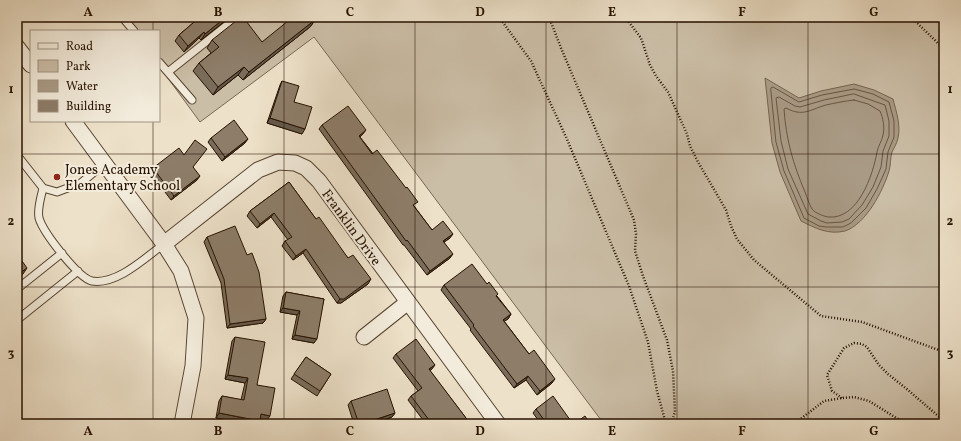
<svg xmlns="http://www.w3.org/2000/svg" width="961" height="441" viewBox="0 0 961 441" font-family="Vollkorn,serif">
<rect width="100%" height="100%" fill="#ede1c9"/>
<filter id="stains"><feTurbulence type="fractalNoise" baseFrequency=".005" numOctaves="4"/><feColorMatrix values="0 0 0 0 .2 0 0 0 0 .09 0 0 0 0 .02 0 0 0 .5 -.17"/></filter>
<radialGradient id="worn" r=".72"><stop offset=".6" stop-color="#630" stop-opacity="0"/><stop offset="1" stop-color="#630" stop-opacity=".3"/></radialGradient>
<path fill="#cbbea7" stroke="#786854" d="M123 17H942L944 20V424H604L314 37 200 122 159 66V31H133Z"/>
<path fill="#a99a85" stroke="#756350" d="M765 78 799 98 821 91 854 84 874 90 893 99C896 111 901 125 898 138 897 143 894 148 892 152 890 158 891 165 889 171 883 191 866 224 845 231 828 235 815 228 801 221L780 172 772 143Z"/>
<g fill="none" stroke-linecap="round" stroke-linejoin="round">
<path stroke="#685642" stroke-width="1" d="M771 88 773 87 799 102 822 95 854 89 873 94 889 102 894 121V137L888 152 886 169 877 189 866 208 851 223 843 227H826L819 226 804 218 784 171 776 142Z
M854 94 885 105 889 121V136L883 151 881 167 873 187 862 205 849 219 842 222 827 223 821 221 808 214 788 169 781 141 776 98 779 97 795 106 800 107 824 100Z
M854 100 868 104 880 111C883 118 885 127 883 135 882 141 878 146 877 152 873 175 858 220 828 217 823 216 815 213 812 209 809 204 807 197 805 192 793 164 786 139 784 109L786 108C803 117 809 110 826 105 835 103 845 101 854 100Z"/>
<g stroke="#584532" stroke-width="9">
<path id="service" d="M122 17 134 31
M159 62 192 100
M168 72 231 22 239 17
M17 155 43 188 57 192 81 183 105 163
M43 188C41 197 37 209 39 218 43 232 78 278 92 281 117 285 145 258 164 244
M17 289 62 253
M17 320 78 271"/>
</g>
<g stroke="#584532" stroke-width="17">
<path id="minor" d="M17 47 31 65
M73 121 164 244 181 271 196 318 193 366 182 424
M164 244 258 170 278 162 295 163 306 168 319 181 498 424
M364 337 408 302"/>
</g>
<path stroke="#261100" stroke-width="2.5" stroke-dasharray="1 2" stroke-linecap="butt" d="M499 17 531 61 566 137 629 286 648 342 657 391 666 424
M549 17 561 48 634 220 636 234 635 251 643 276 667 340 673 371 675 412 671 424
M625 17 641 38 650 65 656 76 668 92 687 134 690 146 698 162 726 210 731 226 737 239 754 260 821 316 862 322 944 352
M911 17 944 49
M842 398 832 391 827 375 844 348 854 343 862 344 867 347 879 365 888 374 908 390 944 421
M794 424 824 401 842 398 854 397 869 401 906 424"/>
<use href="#service" stroke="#f3ecdc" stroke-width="7"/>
<use href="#minor" stroke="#f3ecdc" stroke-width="15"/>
</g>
<path fill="#796c5a" stroke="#261100" d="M200 17H230L201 40 199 38 184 52 175 41 179 35Z
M316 19 310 27 243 80 238 75 213 95 193 71 199 63 211 53 207 48 212 40 262 42Z
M282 81 294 102 302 134 267 123 280 85Z
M322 125 363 134 360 137 414 206 432 230 450 238 444 242 450 258 427 275 404 245H403L319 129Z
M211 138 245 143 222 161 208 142Z
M193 167 197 180 171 200 150 172 153 168Z
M289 182 316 219 348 258 368 284 341 303H337L303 253 293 260 282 246 285 241 288 240 271 217 257 228 247 216 250 211Z
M207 237 266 319 263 323 227 328 221 283 204 242Z
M444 285 497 296 511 314 508 319 504 321 529 354 552 383 537 395 526 380 514 388 470 330 471 329 441 290Z
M286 292 324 299 314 343 292 339 297 315 280 312 283 296Z
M235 337 257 385 267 420 261 419 260 421 258 424H252L216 418 219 401 222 396 241 400 245 383 225 379 232 341Z
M396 354 432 369 430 371 469 422 473 424H426L408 400 411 396 418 391 393 358Z
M306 357 331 374 317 396 291 379Z
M351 401 395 413 392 417 372 424H354L348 405Z
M536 409 573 424H541L533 413Z"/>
<path fill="#63584a" stroke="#261100" d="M226 17H230L201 40 205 34Z
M316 19 310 27 243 80 249 72Z
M204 32 199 38 184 52 188 46Z
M244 67 238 75 213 95 218 87Z
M270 118 305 129 302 134 267 123Z
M366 130 363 134 356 140 359 136Z
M248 139 245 143 222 161 225 157Z
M200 176 197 180 171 200 174 196Z
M274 213 271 217 257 228 260 224Z
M453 234 450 238 440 245 443 241Z
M306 249 303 253 293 260 296 256Z
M453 254 450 258 427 275 430 271Z
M27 268 23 274 17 278V275Z
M371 279 368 284 341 303H337L340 299Z
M283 308 300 311 297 315 280 312Z
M511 314 508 319 500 324 503 320Z
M266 319 263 323 227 328 230 324Z
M295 335 317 339 314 343 292 339Z
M435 365 432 369 426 374 429 369Z
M228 375 248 378 245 383 225 379Z
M528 376 526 380 514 388 517 384Z
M555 379 552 383 537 395 540 391Z
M219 413 260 421 258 424H252L216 418Z
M395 413 392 417 372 424H362Z
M261 414 270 416 267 420 258 419Z"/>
<path fill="#8d7d69" stroke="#261100" d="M200 17H226L205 34 204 32 188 46 179 35Z
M241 17H243L262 42 293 17H315L316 19 249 72 244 67 218 87 199 63 219 47 212 40Z
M282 81 299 86 294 102 312 107 305 129 270 118Z
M348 106 366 130 359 136 372 154 377 150 406 188 407 187 418 202 413 205 432 230 443 221 453 234 443 241 453 254 430 271 407 240 406 241 322 125Z
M234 120 248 139 225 157 211 138Z
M195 140 207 149 193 167 200 176 174 196 153 168 179 148 184 155Z
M289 182 316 219 319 217 348 258 353 255 371 279 344 299H340L306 249 296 256 285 241 292 237 274 213 260 224 250 211Z
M235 226 247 255 252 253 259 272 266 319 230 324 224 279 207 237Z
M17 254 27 268 17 275Z
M472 264 487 284 489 282 498 294 496 296 511 314 503 320 529 354 534 350 555 379 540 391 528 376 517 384 473 326 474 325 444 285Z
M286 292 324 299 317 339 295 335 300 311 283 308Z
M235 337 265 342 257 385 275 388 270 416 261 414 260 421 219 413 222 396 244 400 248 378 228 375Z
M416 339 435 365 429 369 469 422 470 421 473 424H432L411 396 422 388 396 354Z
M306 357 331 374 320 391 294 374Z
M387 389 395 413 362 424H359L351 401Z
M553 396 573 424H547L536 409Z
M585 416 590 424H574Z"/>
<path fill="none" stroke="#261100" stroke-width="1" stroke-opacity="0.55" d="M153 17V31M284 17V424M415 17V424M546 17V424M677 17V424M808 17V424M153 121V424M17 154H944M17 287H944"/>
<circle fill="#8f2418" stroke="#f3ecdc" stroke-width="1.5" cx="57" cy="177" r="4"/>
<g text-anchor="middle" stroke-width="4" stroke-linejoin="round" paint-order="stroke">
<g font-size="14" fill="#261100" stroke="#f3ecdc" text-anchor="start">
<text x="65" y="174">Jones Academy<tspan x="65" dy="16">Elementary School</tspan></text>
</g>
<g font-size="14" fill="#261100" stroke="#f3ecdc">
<text transform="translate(352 227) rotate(54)" y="5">Franklin Drive</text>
</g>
</g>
<rect width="961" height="441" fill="none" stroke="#ede1c9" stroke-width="44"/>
<rect x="30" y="30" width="130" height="92" fill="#f3ecdc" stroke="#a19484"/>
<rect x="38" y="43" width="20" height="6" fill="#f3ecdc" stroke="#a19484"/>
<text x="66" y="50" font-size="12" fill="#261100">Road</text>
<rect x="38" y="60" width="20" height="12" fill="#cbbea7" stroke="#a19484"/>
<text x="66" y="70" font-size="12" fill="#261100">Park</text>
<rect x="38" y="80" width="20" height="12" fill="#a99a85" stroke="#a19484"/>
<text x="66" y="90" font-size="12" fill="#261100">Water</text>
<rect x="38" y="100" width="20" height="12" fill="#8d7d69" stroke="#a19484"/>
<text x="66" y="110" font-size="12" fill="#261100">Building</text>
<rect x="22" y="22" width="917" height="397" fill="none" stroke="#261100" stroke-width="1.5"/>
<g font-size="13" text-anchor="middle" font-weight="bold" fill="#261100">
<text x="88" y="16">A</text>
<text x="218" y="16">B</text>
<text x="350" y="16">C</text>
<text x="480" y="16">D</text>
<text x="612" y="16">E</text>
<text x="742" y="16">F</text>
<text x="874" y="16">G</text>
<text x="11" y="93">1</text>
<text x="950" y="93">1</text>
<text x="11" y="225">2</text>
<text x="950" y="225">2</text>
<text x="11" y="357">3</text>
<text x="950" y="357">3</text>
<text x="88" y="435">A</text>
<text x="218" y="435">B</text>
<text x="350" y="435">C</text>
<text x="480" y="435">D</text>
<text x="612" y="435">E</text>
<text x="742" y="435">F</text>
<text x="874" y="435">G</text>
</g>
<rect width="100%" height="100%" filter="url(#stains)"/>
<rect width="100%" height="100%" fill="url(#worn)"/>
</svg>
